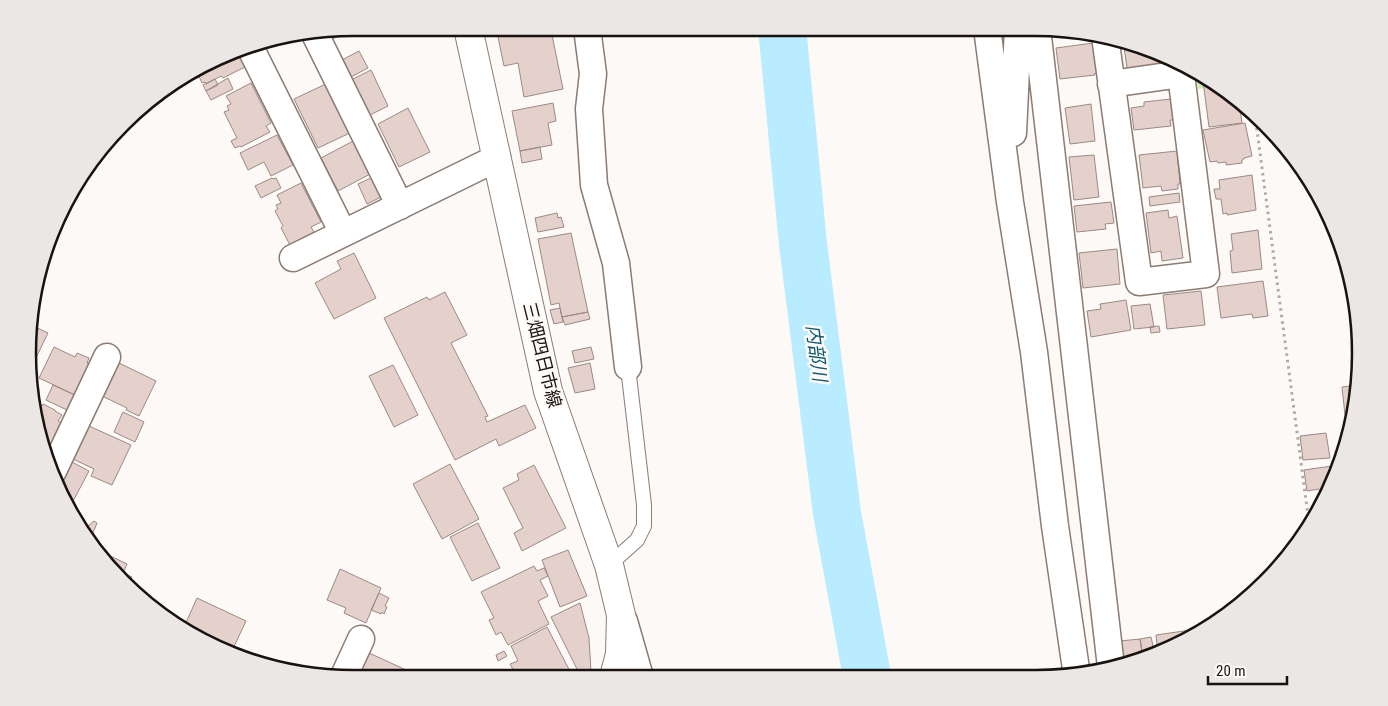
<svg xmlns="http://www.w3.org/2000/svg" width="1388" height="706" viewBox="0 0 1388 706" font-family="'Roboto Condensed','Noto Sans JP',sans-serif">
<rect width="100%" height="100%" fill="#fdf9f7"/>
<path fill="#ccedb0" d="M1196 72 1220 86 1198 89Z"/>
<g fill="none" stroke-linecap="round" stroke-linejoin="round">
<path stroke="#b9ecff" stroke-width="48" d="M782 28 803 244 837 513 867 676"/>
</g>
<path fill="#e5d1cc" stroke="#9b8984" d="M356 28 328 41 324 32 353 28Z
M520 28H541L543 36 552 35 563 89 524 97 518 63 504 66 497 32Z
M1051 28H1056L1074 31 1052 34Z
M1123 40 1174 59V62L1127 68Z
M1093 43 1097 73 1094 74 1095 75 1060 79 1056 48Z
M237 51 245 67 223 78 221 76 206 84 205 82 202 83 197 72Z
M359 51 368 68 349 78 340 61Z
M371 70 388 106 368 116 351 80Z
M228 78 233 89 211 100 206 91Z
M215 79 218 85 206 91 203 85Z
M1209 80 1233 95 1239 100 1242 123 1209 127 1203 81Z
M330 82 354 131 318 148 294 99Z
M251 83 271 123 266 126 270 132 241 147 240 146 235 148 231 141 237 138 224 112 229 110 227 106 231 104 226 96Z
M1171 99 1174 120H1170L1171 126 1134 130 1131 108 1144 106V102Z
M553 103 556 121 548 123 552 145 520 151 512 111Z
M1091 104 1095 141 1070 144 1065 108Z
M408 108 430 152 399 167 378 124Z
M1245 123 1252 156 1244 158V159L1242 160V163L1226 165V162L1218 163 1217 161 1210 162 1203 130Z
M277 135 293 165 271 176 264 162 248 170 240 153Z
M357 139 374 172 338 191 321 158Z
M540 147 542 159 522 163 520 151Z
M1177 151 1180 184H1178V189L1162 191 1161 186 1143 188 1139 155Z
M1094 155 1099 197 1074 200 1069 157Z
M1252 175 1256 210 1227 215V213L1223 214 1221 199H1216L1214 189H1220L1219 180Z
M375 176 385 195 367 204 358 184Z
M272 178 273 179 276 178 281 188 261 198 255 186Z
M301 183 321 222 311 227 314 232 290 245 281 228 283 226 275 211 278 209 276 205 281 203 277 195Z
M1179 193 1180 202 1150 206 1149 197Z
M1111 202 1114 223 1105 224 1106 229 1077 232 1074 206Z
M1168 210 1169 218 1177 216 1183 258 1162 261 1161 251 1151 253 1146 213Z
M557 213 558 218 561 217 564 227 538 232 535 218Z
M1258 230 1262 269 1232 273 1230 251 1233 250 1231 234Z
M571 233 588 312 562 317 559 303 551 305 538 239Z
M1117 249 1120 284 1083 288 1079 253Z
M354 253 376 298 334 319 315 283 341 269 337 261Z
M1263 281 1268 316 1253 318 1252 314 1221 318 1217 287Z
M1201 291 1205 325 1167 329 1163 295Z
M445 292 467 335 451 343 488 416 485 417 487 422 525 405 536 428 499 446 496 439 455 460 384 318 427 297 429 300Z
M1126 300 1131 330 1091 337 1087 311 1101 309 1100 304Z
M1150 304 1154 327 1134 329 1131 306Z
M560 308 563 322 554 324 550 310Z
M588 312 590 319 565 325 562 317Z
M33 326 48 333 31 368Z
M1159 326 1160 332 1151 333 1150 327Z
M54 347 75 357 77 353 89 358 87 363 91 365 77 396 39 378Z
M591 347 594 359 575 363 572 351Z
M117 362 156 381 139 416 126 410 127 408 102 396Z
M590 363 595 389 575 393 568 368Z
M393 365 418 415 394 427 369 376Z
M53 385 77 396 69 411 46 400Z
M1358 385 1353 414 1345 415 1342 387Z
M32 401 42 406 43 404 55 410V411L62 415 58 421 62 423 54 449 45 445Z
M123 412 144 422 135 442 114 432Z
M89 426 131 445 112 485 91 476 94 469 73 459Z
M1326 433 1330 458 1303 460 1300 436Z
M72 462 89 471 71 505 73 507 71 511 61 497 59 489Z
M450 464 479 519 442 539 413 484Z
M534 465 566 528 522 551 514 533 523 528 503 488 519 480 517 474Z
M1339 465 1329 492 1320 493 1319 489 1307 491 1304 470Z
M1316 513 1311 521 1310 514Z
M94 521 97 523 91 538 84 529Z
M478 523 500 568 472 581 450 537Z
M568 550 587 596 560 607 542 560Z
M100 551 127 564 123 573 132 577 127 586 130 588 123 583Z
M534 566 537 571 544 568 548 576 540 580 548 596 538 601 549 624 508 645 501 632 496 635 489 620 494 618 481 592Z
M340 569 381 588 366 623 344 613 346 608 327 600Z
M379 593 389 598 385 606 387 607 384 614 382 612 381 614 371 610Z
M197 598 246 621 231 653 209 645 184 627Z
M580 603 589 638 591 672 586 674 588 677H581L551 617Z
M547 627 573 677H517L510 664 518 661 511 646Z
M1198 629 1199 631 1158 654 1156 635Z
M1151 637 1155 655 1143 658 1140 639Z
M1140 639 1143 658 1122 664 1120 641Z
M504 651 507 656 498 661 496 655Z
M367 652 417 675 416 678H355Z"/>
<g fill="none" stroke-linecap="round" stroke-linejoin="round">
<g stroke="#8b7c72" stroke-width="16">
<path id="lane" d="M609 565 637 540 644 526V505L628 367"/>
</g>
<g stroke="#8b7c72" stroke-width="29">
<path id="street" d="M587 28 593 74 589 109 594 185 616 263 628 367
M987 28 1010 202 1034 352 1055 526 1077 676
M1037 28 1111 667
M315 34 400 206
M1105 36 1139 282 1206 274 1181 74 1111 84
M249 45 343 233
M1013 133 1018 28
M293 258 497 158
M53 471 107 357
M624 621 640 677
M343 678 361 639"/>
</g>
<g stroke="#8b7c72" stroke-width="30">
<path id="secondary" d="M468 28 548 391 609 565 621 615 620 654 614 677"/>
</g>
<path stroke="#afaaa8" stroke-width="3" stroke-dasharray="2.5 4" stroke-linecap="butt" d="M1255 115 1309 523"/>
<use href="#lane" stroke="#fff" stroke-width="14"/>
<use href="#street" stroke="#fff" stroke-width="26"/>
<use href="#secondary" stroke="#fff" stroke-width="28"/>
</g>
<g text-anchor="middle" stroke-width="5" stroke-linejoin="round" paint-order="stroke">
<g font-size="18" fill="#191310" stroke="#fdf9f7">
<text transform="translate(542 355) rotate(76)" y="6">三畑四日市線</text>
</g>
<g font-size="19" font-style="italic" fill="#0d596f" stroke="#fdf9f7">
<text transform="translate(817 353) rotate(83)" y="7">内部川</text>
</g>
</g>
<path d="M0 0H1388V706H0ZM353 36H1035A317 317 0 0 1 1352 353V353A317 317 0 0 1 1035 670H353A317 317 0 0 1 36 353V353A317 317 0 0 1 353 36Z" fill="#ebe7e5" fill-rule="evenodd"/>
<path fill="none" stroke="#191310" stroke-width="2.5" d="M353 36H1035A317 317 0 0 1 1352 353V353A317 317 0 0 1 1035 670H353A317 317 0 0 1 36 353V353A317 317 0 0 1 353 36Z"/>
<path d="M1208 676v8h79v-8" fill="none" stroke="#191310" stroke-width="2.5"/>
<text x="1216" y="676" font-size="15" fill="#191310" stroke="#fdf9f7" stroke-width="4" paint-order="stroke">20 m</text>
</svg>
